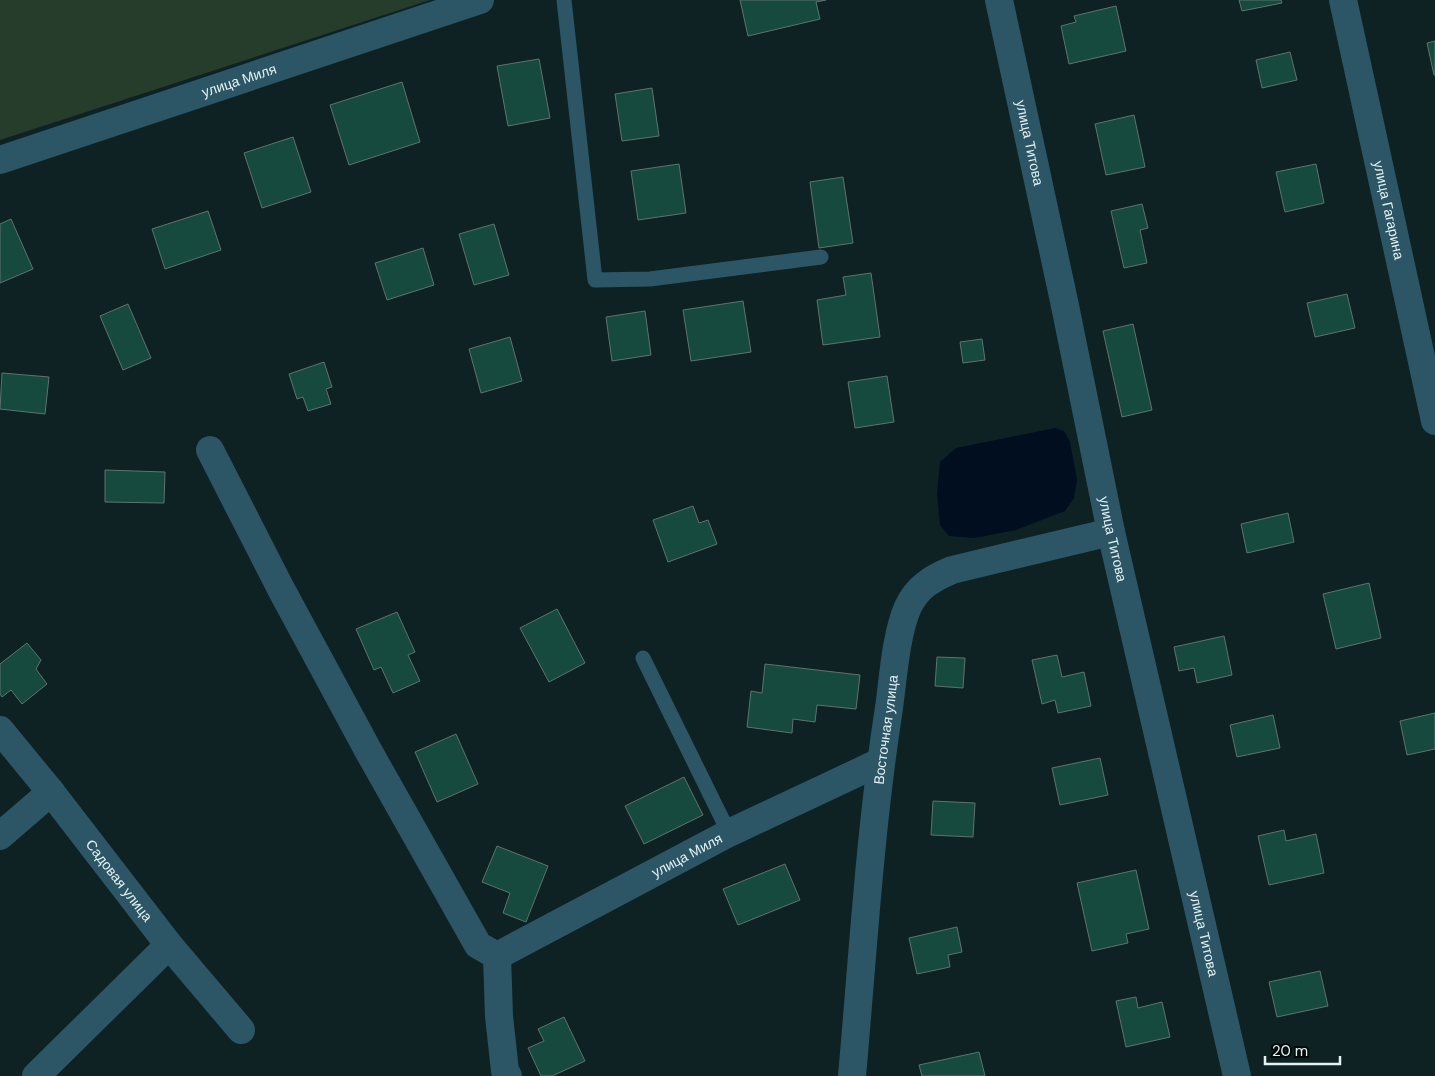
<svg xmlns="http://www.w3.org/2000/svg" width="1435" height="1076" viewBox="0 0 1435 1076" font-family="'DM Sans',sans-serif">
<rect width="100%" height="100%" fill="#0e2223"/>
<path fill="#273d2c" d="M0 0H430L0 140Z"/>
<path fill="#000e20" d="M1055 428 1064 431 1070 442 1077 480 1074 498 1065 511 1016 530 974 538 949 536 940 525 937 494 940 462 956 448Z"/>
<path fill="#164a3e" stroke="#5f736d" d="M740 0H826L816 2 820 19 748 36Z
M1239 0H1281L1282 3 1242 11Z
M1116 6 1126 51 1069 64 1061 26 1076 22 1074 16Z
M1435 41V75H1434L1427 43Z
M1290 52 1297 80 1262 88 1256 60Z
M539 59 550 118 508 126 497 66Z
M402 82 420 142 349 165 330 105Z
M652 88 659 136 622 141 615 94Z
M1134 115 1145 167 1106 175 1095 124Z
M293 137 311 192 262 208 244 153Z
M679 164 686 213 638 220 631 171Z
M1316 164 1324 203 1285 212 1276 172Z
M843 177 853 243 819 248 810 182Z
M1142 204 1148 228 1140 230 1147 263 1124 268 1111 211Z
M208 211 221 250 165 269 152 229Z
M11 219 33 269 0 283V224Z
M494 224 509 275 474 285 459 234Z
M423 248 434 285 387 300 375 263Z
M871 273 880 337 823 345 817 300 846 295 843 277Z
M1347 294 1355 328 1315 337 1307 303Z
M743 301 751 352 691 361 683 310Z
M128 304 151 358 123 370 100 316Z
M645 311 651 355 612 361 606 317Z
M1133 324 1152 410 1122 417 1103 331Z
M510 337 522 381 481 393 469 349Z
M982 339 985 360 963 363 960 342Z
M324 362 332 387 326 389 331 404 308 411 303 397 297 399 289 374Z
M2 373 49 377 45 414 0 409Z
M887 376 894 422 855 428 848 382Z
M105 470 165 472 164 503 105 502Z
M693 506 699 523 708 520 717 544 668 562 653 520Z
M1288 513 1294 542 1247 553 1241 524Z
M1369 583 1381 638 1336 649 1323 594Z
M557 609 585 663 549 682 520 628Z
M397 612 415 652 408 655 420 681 393 693 381 667 374 670 356 629Z
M1224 636 1232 675 1197 683 1194 668 1179 671 1174 647Z
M27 643 41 660 36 669 47 684 22 704 11 690 2 697 0 694V664Z
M1057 655 1062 677 1084 672 1091 706 1058 713 1055 700 1042 704 1032 660Z
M937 657 965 658 963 688 935 686Z
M765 664 860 675 856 709 817 705 815 722 793 719 792 733 747 727 751 691 762 693Z
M1435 713V749L1407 755 1400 721Z
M1273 715 1280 748 1237 757 1230 725Z
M456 734 478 784 437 802 415 752Z
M1100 758 1108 795 1060 805 1052 768Z
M684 777 703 815 644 844 625 806Z
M933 801 975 803 973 837 931 835Z
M1284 830 1286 841 1316 834 1324 873 1269 885 1258 836Z
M497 846 548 866 526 922 503 913 510 893 482 882Z
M785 864 800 900 738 925 723 889Z
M1136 870 1149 929 1126 934 1128 943 1092 951 1077 883Z
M957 927 962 952 948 955 950 967 917 974 909 938Z
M1320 971 1328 1006 1277 1017 1269 982Z
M1136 997 1138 1008 1162 1002 1170 1037 1126 1047 1116 1001Z
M564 1017 585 1061 552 1076H541L528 1048 544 1041 538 1029Z
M979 1052 985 1076H922L919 1065Z"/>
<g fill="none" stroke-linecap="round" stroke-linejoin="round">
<path stroke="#2c5666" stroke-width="15" d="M564 0 595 280 650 279 821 257
M643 658 729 833"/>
<g stroke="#2c5666" stroke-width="28">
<path id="s1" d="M999 0 1064 301 1111 532 1237 1076"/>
<path id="s2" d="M1343 0 1435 421"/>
<path id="s3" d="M0 160 480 0"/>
<path d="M210 450 281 589 369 752 478 945 497 956"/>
<path id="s4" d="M0 730 51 792 169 945 241 1030"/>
<path d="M0 836 51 792"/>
<path id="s5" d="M497 956 729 833 880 762"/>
<path d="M497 956 499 1016 505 1071 508 1076"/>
<path d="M36 1076 169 945"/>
<path id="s6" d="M852 1076C863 953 870 829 889 708 893 679 896 633 908 607 917 587 933 578 952 570L1111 532"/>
</g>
</g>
<g text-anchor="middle" stroke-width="5" stroke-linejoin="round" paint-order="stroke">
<g font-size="14" fill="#e4f1f1" stroke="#030a0a">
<text dy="5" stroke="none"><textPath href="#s3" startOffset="252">улица Миля</textPath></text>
<text dy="5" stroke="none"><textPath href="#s1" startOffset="146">улица Титова</textPath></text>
<text dy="5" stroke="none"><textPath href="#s2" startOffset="215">улица Гагарина</textPath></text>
<text dy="5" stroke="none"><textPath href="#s1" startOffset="551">улица Титова</textPath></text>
<text dy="5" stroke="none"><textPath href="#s6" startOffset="348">Восточная улица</textPath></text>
<text dy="5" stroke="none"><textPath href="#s5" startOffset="215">улица Миля</textPath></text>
<text dy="5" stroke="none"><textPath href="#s4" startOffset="192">Садовая улица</textPath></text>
<text dy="5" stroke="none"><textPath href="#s1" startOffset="956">улица Титова</textPath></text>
</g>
</g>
<path d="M1265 1056v8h75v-8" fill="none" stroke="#e4f1f1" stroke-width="2.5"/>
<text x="1272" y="1056" font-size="15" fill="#e4f1f1" stroke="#030a0a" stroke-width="4" paint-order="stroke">20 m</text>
</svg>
